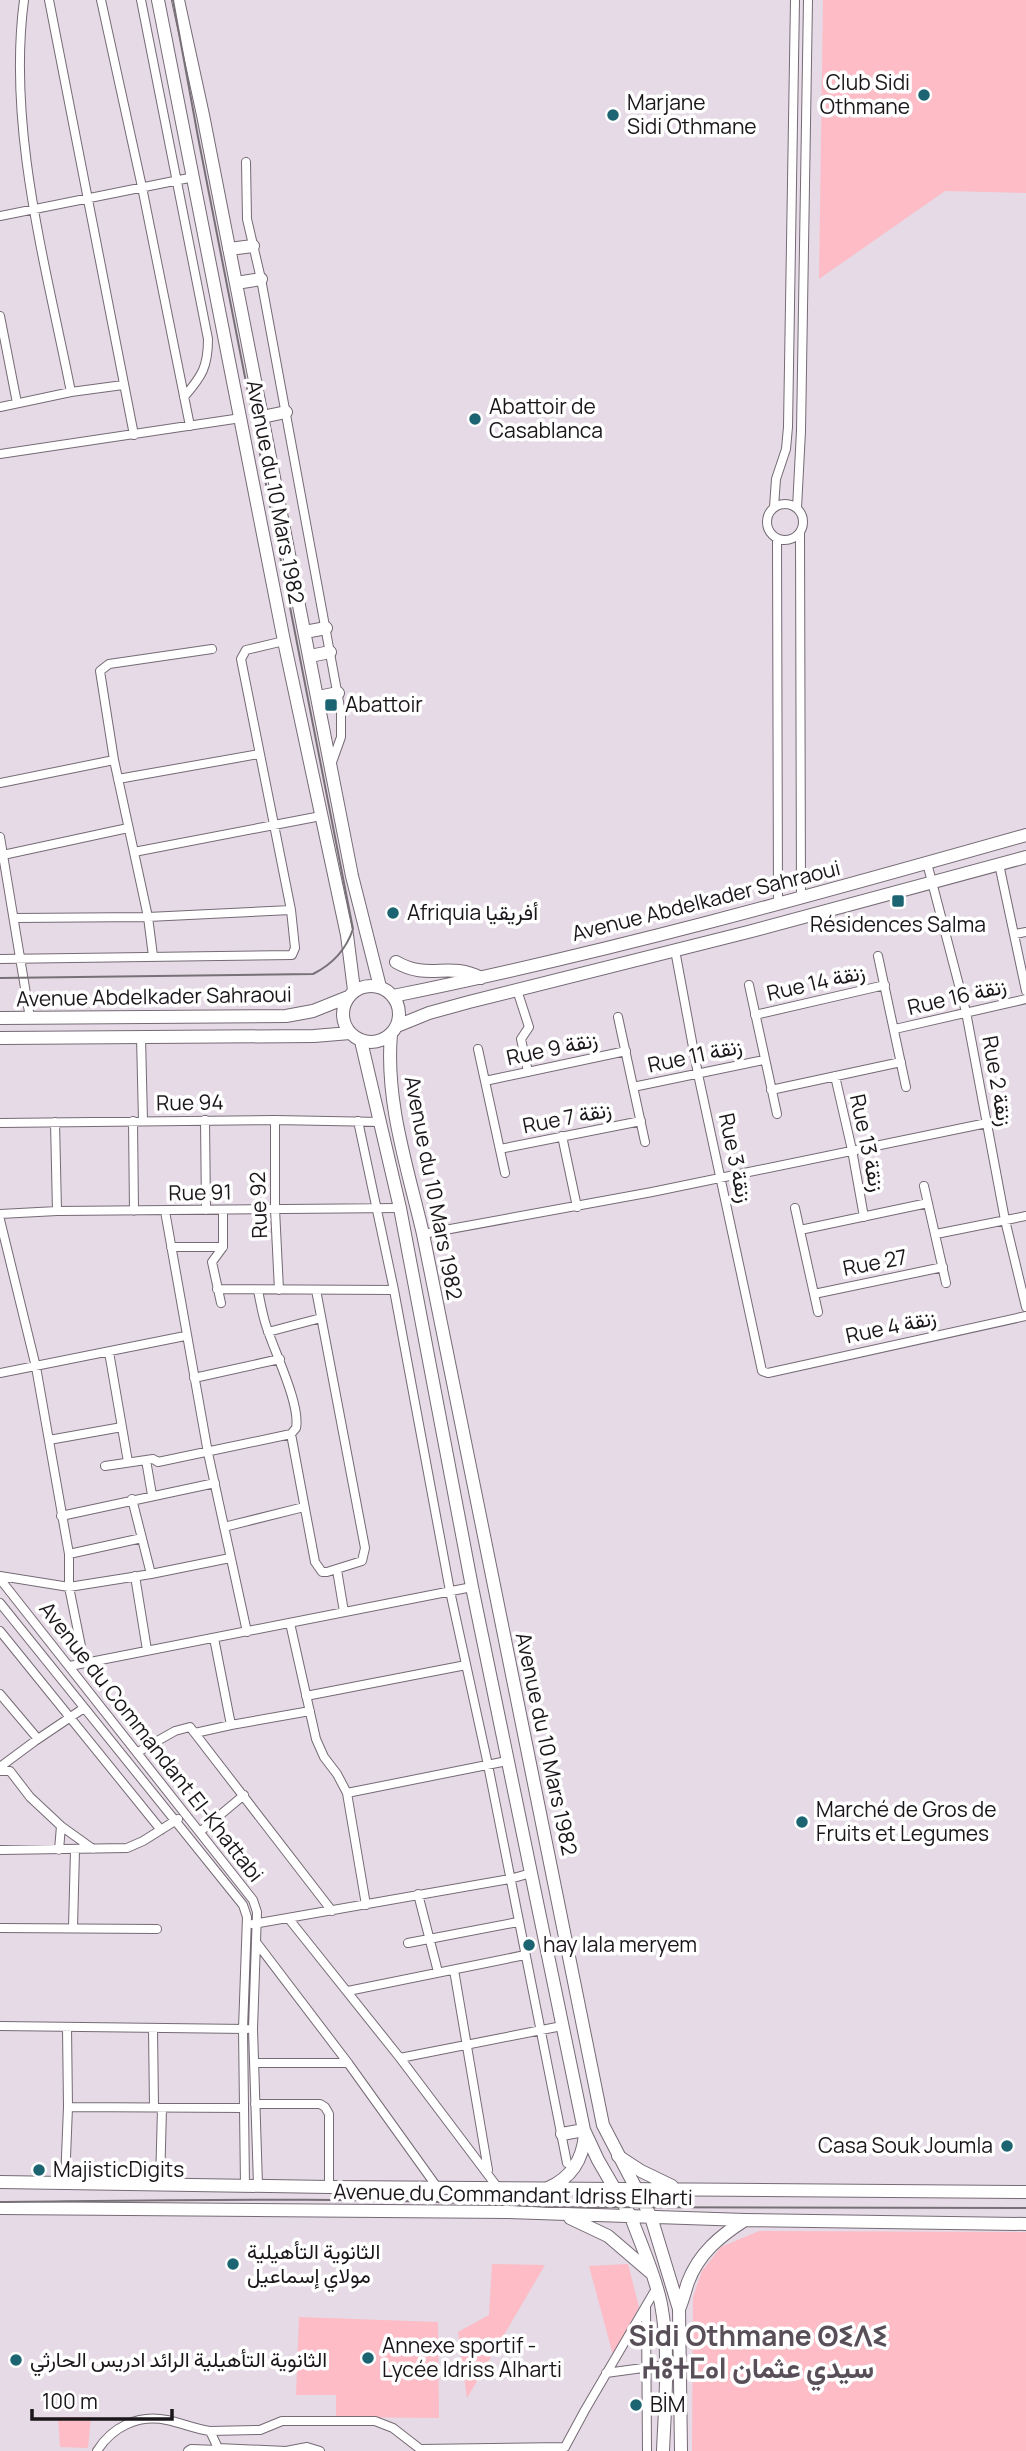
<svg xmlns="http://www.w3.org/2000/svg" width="1026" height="2451" viewBox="0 0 1026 2451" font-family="Manrope,Vazirmatn,'Noto Sans Tifinagh',sans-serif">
<rect width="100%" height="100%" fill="#e5dae5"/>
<path fill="#fdbcc6" d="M823 0H1026V193L945 191 819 279Z
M759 2231 1026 2232V2451H692L693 2297 702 2271 721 2247Z
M492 2264 545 2265 467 2398 458 2332 489 2315Z
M628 2264 639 2307 613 2355 589 2266Z
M299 2317 438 2322 439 2418 336 2417V2395H296Z
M58 2417H91L88 2448 60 2447Z"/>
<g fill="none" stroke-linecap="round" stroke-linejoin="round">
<g stroke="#756b75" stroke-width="10">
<path id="street" d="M24 0C7 128 46 266 71 392
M49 0 134 435
M101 0 142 187 190 426
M141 0 208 339C208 367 202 376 184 397
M246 162 247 219 261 279 341 713V737L331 765
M0 216 194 177
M0 316 17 403
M0 407 71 392 123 385
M0 454 241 418
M767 522a18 18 0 1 1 36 0a18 18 0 1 1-36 0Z
M774 507 776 479 786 449 788 427 795 0
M797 508 801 431 808 0
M800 533 801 898
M777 539 778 904
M118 779 259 754
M0 783 114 760
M0 837 30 1018
M134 852 321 816
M3 855 128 828
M927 863 966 1012 1005 1220 1026 1307
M999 864 1026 991
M14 918 148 917 291 910
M1015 934 1026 932
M675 950 698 1074 762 1371 768 1373 1026 1316
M153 956 148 917 114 760 100 671 109 664 212 649
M878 956 906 1087
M0 959 292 955 295 948 291 910 241 659 246 650 284 641
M749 985 777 1114
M517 990 529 1027 521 1039 528 1072
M755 1015 885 985
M618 1017 645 1142
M895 1029 1026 999
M141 1037 143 1121
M478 1049 505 1173
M835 1076 852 1150 864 1217
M485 1081 626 1051
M633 1087 764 1060
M771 1090 901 1062
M205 1120 206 1210
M275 1120V1209L279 1290
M133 1121 134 1211
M358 1121 394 1290 450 1591 488 1765 567 2163
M55 1122 57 1211
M0 1123 275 1120 381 1122
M562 1136 577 1207
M500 1149 641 1121
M924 1186 946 1283
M795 1208 818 1312
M165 1211 208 1453 247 1632
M0 1214 57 1211 400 1208
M0 1220 36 1367 69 1554V1587L84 1661
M800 1230 928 1203
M423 1234 652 1192 987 1123
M936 1234 1026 1216
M171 1247H223
M217 1289 394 1290
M814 1294 943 1267
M221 1303 212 1262 223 1247V1210
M268 1332 321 1318
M109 1352 128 1462
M0 1373 185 1336
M194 1378 280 1359
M291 1434 315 1562 322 1572H327L362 1561 365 1548 316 1290
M49 1440 122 1427
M146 1460 152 1495
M105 1466 153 1459 158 1462 291 1434 296 1428C301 1404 272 1347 265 1322 262 1312 260 1301 258 1290
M61 1516 215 1483
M224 1527 304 1507
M69 1554 142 1538
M337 1570 344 1612
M151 1574 230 1558
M0 1576 69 1587 151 1574 132 1499
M135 1576 147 1650
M0 1579 253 1900 257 1912 253 2029 258 2185
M0 1603 243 1905 247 1917 243 2029 245 2185
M290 1623 316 1739 324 1757 337 1774 347 1793 366 1905
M0 1631 161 1830
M70 1666 472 1587
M0 1694 38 1739
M306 1696 466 1665
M231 1725 310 1711
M195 1733 231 1725 214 1638
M138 1752 175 1731 190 1727 332 1911
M0 1767 35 1741 84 1708
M0 1771H10L30 1797 61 1826 59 1850
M347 1793 507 1761
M61 1826 93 1849
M201 1831 244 1795
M0 1850 127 1848 143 1841 178 1819
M418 1894 438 1972
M289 1919 400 2058 498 2188
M253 1924 510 1879 531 1873
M0 1928 157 1929
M73 1928 75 1850
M256 1942 348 2063 437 2187
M408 1943 518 1922
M454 1970 488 2170
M348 1991 525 1955
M0 2026 247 2029
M153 2028 154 2107
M400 2058 562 2026
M254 2063H348
M255 2104H320L325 2107 329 2114V2187
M68 2107 244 2108
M65 2182 68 2107 67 2027
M160 2185 162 2108
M646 2307 647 2451
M606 2373 665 2365
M210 2431 260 2430 282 2421H375L393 2428 420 2449 565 2447
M565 2447 585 2410 657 2287
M97 2451C112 2427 138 2414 167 2420 182 2423 195 2429 210 2431L218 2448 286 2451 307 2447 320 2451
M188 2451 191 2449 219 2450"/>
</g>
<g stroke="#756b75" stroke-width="14">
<path id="secondary" d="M158 0 284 641 347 935 354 990
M178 0 203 115 352 876 380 987
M229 249 253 246
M236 283 261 279
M262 417 286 412
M305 632 326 628
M310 656 330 652
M318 697 338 693
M396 962C429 981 448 961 481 978
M343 1014a28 28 0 1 1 56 0a28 28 0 1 1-56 0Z
M393 996C607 953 817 894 1026 835
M0 1018 286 1016 313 1011 348 997
M397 1026 429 1013 469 1002 748 932 1026 857
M391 1034C385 1102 408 1169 423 1234L603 2125 651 2217
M0 1038 314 1036 350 1033
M361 1041 400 1208 472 1587 584 2130 598 2160 631 2217
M562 2134 584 2130"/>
</g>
<g stroke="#756b75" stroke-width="14">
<path id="primary" d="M618 2156 641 2171 672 2186
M0 2182 329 2187 1026 2192
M548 2188C571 2178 583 2159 585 2134
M0 2208 508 2212 745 2220 1026 2224
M631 2217C641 2245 655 2274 661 2304 670 2352 665 2403 663 2451
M651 2217 679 2309 681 2451
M570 2218 608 2236 650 2272
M679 2309C683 2300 685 2291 688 2282 699 2253 720 2236 745 2220"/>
</g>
<use href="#street" stroke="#fff" stroke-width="8"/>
<use href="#secondary" stroke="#fff" stroke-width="12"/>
<use href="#primary" stroke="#fff" stroke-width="12"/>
<path stroke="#777077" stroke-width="2" d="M0 978 313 974C333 964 346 950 353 929L198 137 173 0
M0 2202C183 2200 366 2196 548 2207L1026 2208"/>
</g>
<g fill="#1c6472" stroke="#fff" stroke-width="2.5">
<circle cx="924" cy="95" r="7"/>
<circle cx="613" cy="115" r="7"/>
<circle cx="475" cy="419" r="7"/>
<rect x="324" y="698" width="14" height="14" rx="3.5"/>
<rect x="891" y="894" width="14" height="14" rx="3.5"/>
<circle cx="393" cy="913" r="7"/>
<circle cx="802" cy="1822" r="7"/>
<circle cx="529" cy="1945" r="7"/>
<circle cx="1007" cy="2146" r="7"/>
<circle cx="39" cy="2170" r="7"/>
<circle cx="233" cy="2264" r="7"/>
<circle cx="368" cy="2358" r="7"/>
<circle cx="16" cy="2360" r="7"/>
<circle cx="636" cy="2405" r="7"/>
</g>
<g text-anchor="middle" stroke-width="7" stroke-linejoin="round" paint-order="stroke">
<g font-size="21" fill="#1a161a" stroke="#fff" text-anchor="start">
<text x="910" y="90" text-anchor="end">Club Sidi<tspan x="910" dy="24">Othmane</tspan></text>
<text x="627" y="110">Marjane<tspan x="627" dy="24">Sidi Othmane</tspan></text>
<text x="489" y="414">Abattoir de<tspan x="489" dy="24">Casablanca</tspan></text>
<text x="345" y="712">Abattoir</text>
<text x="407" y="920">Afriquia أفريقيا</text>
<text x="898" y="932" text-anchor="middle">Résidences Salma</text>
<text x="816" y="1817">Marché de Gros de<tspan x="816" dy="24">Fruits et Legumes</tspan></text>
<text x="543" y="1952">hay lala meryem</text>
<text x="993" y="2153" text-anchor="end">Casa Souk Joumla</text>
<text x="53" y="2177">MajisticDigits</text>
<text x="247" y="2259">الثانوية التأهيلية<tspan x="247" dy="24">مولاي إسماعيل</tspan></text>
<text x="382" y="2353">Annexe sportif -<tspan x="382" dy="24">Lycée Idriss Alharti</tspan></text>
<text x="30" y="2367">الثانوية التأهيلية الرائد ادريس الحارثي</text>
<text x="650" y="2412">BİM</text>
</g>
<g font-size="21" fill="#1a161a" stroke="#fff">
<text transform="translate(275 492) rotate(79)" y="7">Avenue du 10 Mars 1982</text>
<text transform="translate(706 901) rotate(-14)" y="7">Avenue Abdelkader Sahraoui</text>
<text transform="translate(816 983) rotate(-13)" y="7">Rue 14 زنقة</text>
<text transform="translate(154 997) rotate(-1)" y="7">Avenue Abdelkader Sahraoui</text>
<text transform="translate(957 997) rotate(-13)" y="7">Rue 16 زنقة</text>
<text transform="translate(552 1049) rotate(-12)" y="7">Rue 9 زنقة</text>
<text transform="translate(695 1056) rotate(-12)" y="7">Rue 11 زنقة</text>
<text transform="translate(997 1081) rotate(80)" y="7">Rue 2 زنقة</text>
<text transform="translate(190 1103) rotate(-1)" y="7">Rue 94</text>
<text transform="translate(567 1118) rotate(-11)" y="7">Rue 7 زنقة</text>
<text transform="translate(867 1143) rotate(78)" y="7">Rue 13 زنقة</text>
<text transform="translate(735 1158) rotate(78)" y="7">Rue 3 زنقة</text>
<text transform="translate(433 1188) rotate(79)" y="7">Avenue du 10 Mars 1982</text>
<text transform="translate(200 1193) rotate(-1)" y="7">Rue 91</text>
<text transform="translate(259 1205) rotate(-92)" y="7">Rue 92</text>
<text transform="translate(875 1263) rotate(-11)" y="7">Rue 27</text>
<text transform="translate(891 1327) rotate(-12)" y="7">Rue 4 زنقة</text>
<text transform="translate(151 1742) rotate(52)" y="7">Avenue du Commandant El-Khattabi</text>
<text transform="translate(546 1744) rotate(78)" y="7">Avenue du 10 Mars 1982</text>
<text transform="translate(513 2195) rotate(1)" y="7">Avenue du Commandant Idriss Elharti</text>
</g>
<g font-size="28" font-weight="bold" fill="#584f58" stroke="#fff">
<text x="758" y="2346">Sidi Othmane ⵙⵉⴷⵉ<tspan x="758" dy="32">ⵄⵓⵜⵎⴰⵏ سيدي عثمان</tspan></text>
</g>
</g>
<path d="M32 2409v10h140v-10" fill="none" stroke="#1a161a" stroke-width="3.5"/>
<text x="42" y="2409" font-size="21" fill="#1a161a" stroke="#ffffff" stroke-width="5" paint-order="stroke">100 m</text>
</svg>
